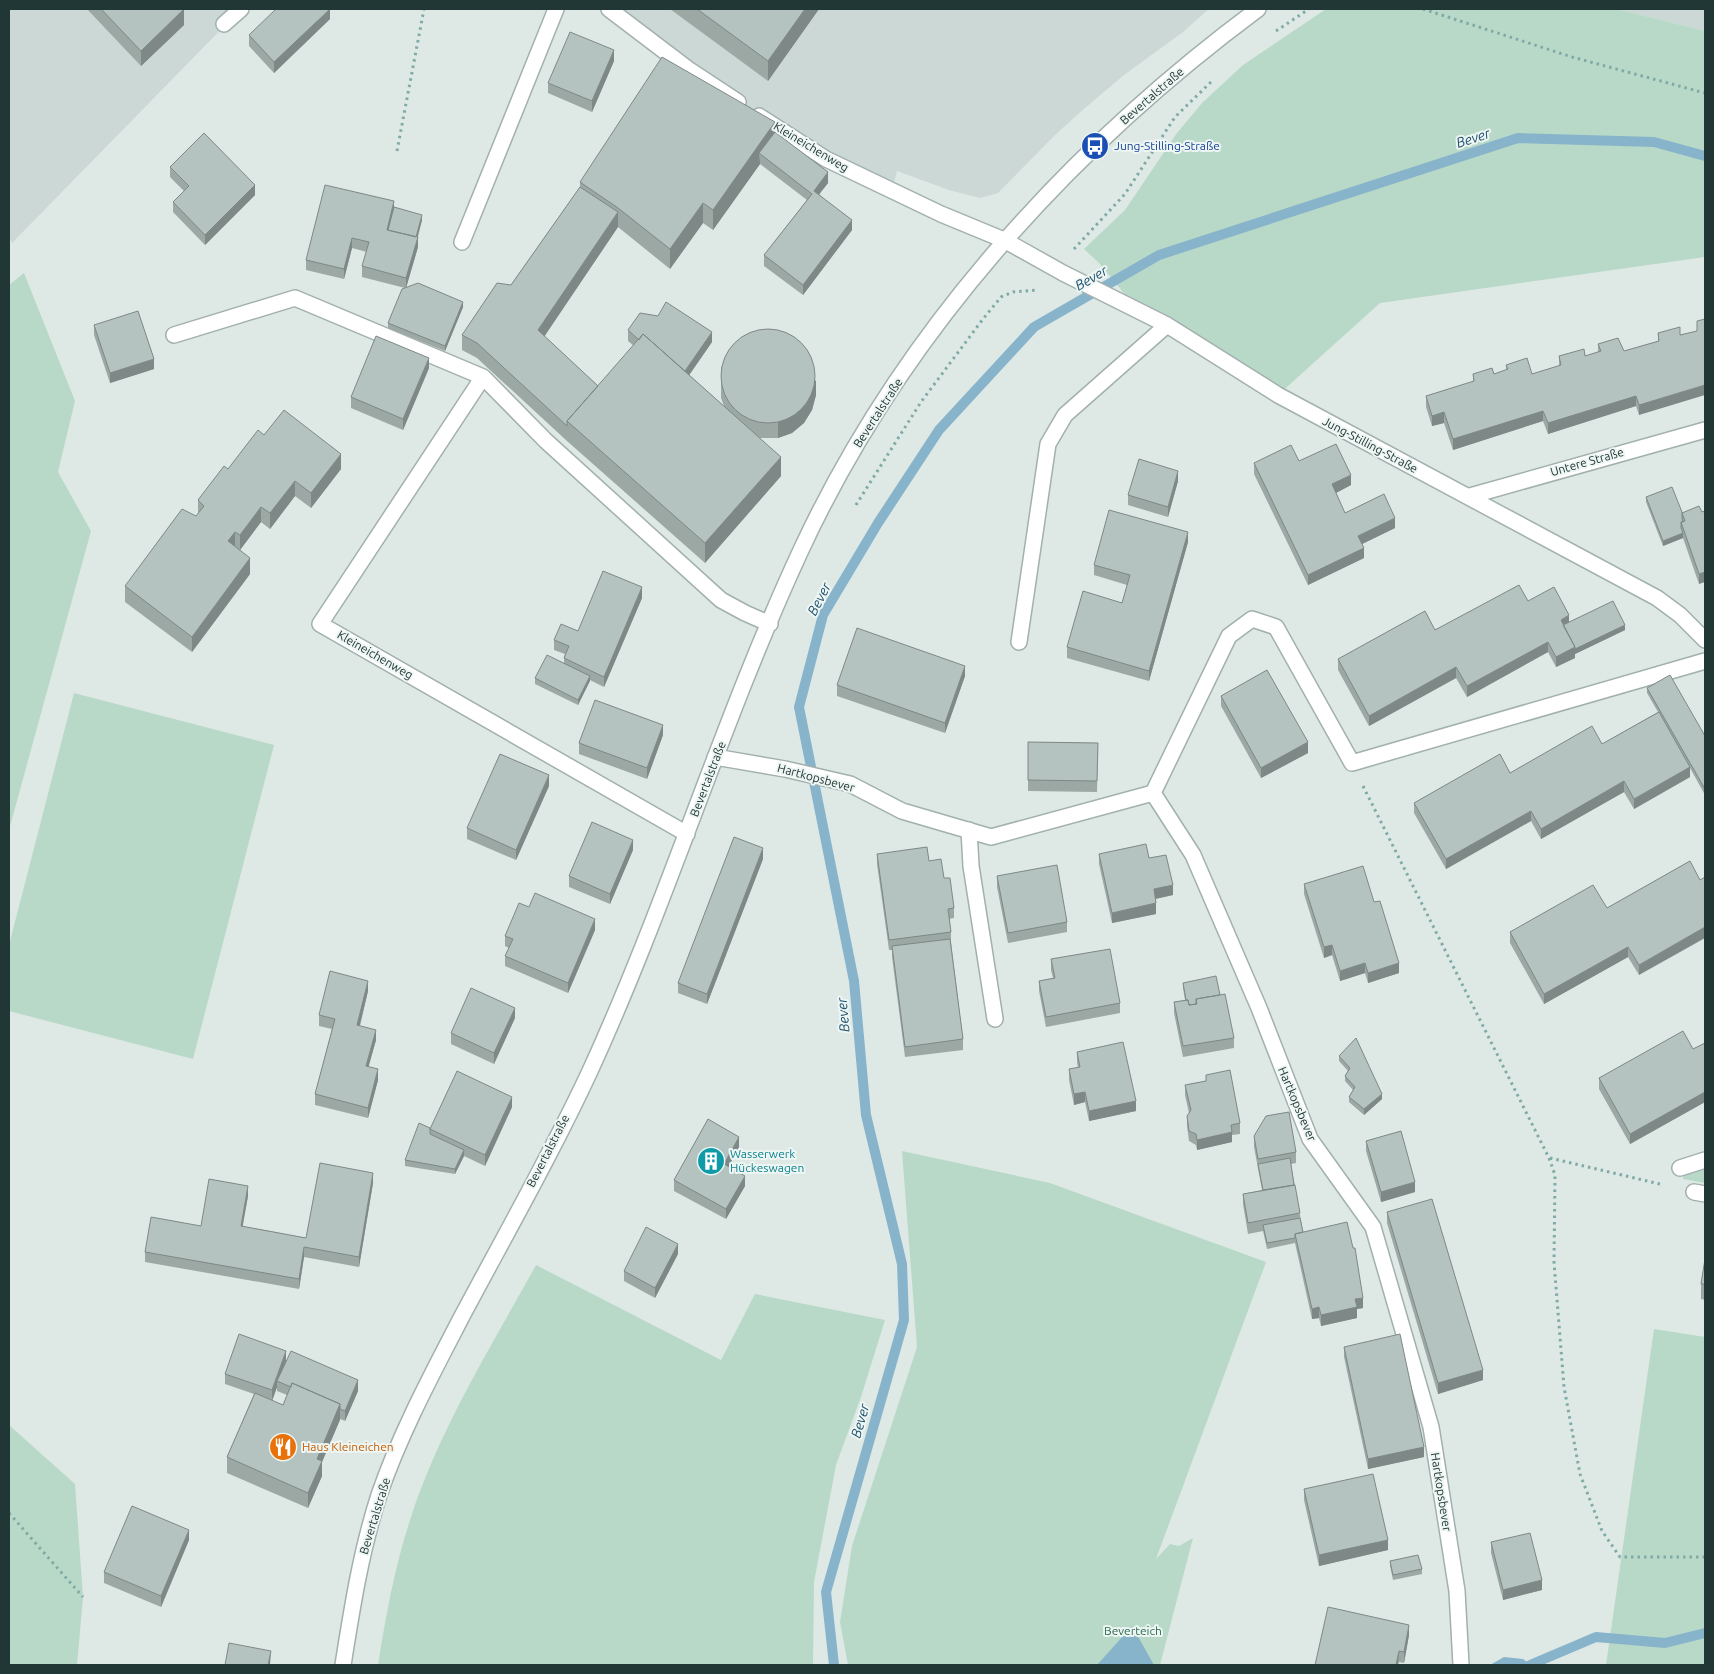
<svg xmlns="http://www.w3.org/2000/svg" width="1714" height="1674" viewBox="0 0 1714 1674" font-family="Ubuntu,sans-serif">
<rect width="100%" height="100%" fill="#dee9e6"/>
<path fill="#ccd8d5" d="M9 9H241L12 243 9 237Z
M609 9H1209L1183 32 1124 75 1085 108 1056 134 998 193 980 198 949 190 897 171 892 191 746 108Z
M1617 9H1705V31Z"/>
<path fill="#b8d9c7" d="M1326 9H1617L1705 31V257L1380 303 1278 395 1137 309 1098 262 1084 249 1125 210 1177 133 1202 103 1243 65Z
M24 273 75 401 58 472 91 531 9 830V285Z
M74 693 274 745 193 1059 9 1011V945Z
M902 1151 1050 1183 1266 1262 1156 1559 1170 1544 1179 1546 1193 1538 1160 1665H848L840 1622 852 1546 917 1347Z
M1705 1166V1183L1683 1179 1684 1173Z
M536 1265 721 1360 755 1294 885 1320 861 1397 836 1465 814 1582 813 1665H378C386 1615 395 1565 411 1517 440 1428 491 1347 536 1265Z
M1654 1329 1705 1337V1665H1606Z
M9 1425 75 1484 83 1597 77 1665H9Z"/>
<path fill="#88b4cb" d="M1132 1626 1154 1665H1097Z
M1504 1657 1523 1659 1531 1665H1490Z"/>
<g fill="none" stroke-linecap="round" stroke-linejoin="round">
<path stroke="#88b4cb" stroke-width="10" d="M834 1665 826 1592 904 1320 902 1264 866 1115 854 981 799 707 823 615 878 523 939 430 1034 327 1159 255 1518 138 1654 142 1705 156
M1530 1665 1596 1637 1665 1643 1705 1633"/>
<g stroke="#a2b0ae" stroke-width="18">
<path id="minor" d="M609 9 688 69 738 102
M224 24 241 9
M759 116 826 159 941 214 1004 240 1063 273 1167 325 1278 395 1657 598 1680 615 1705 640
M462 242 556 9
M174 335 295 298 483 377 320 624 687 834
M483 377 546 441 721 600 745 613 770 624
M1470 496 1705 430
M1019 642 1048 444 1065 415 1167 325
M715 757 785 769 850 784 902 811 991 837 1153 793
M1153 793 1193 855 1259 1008 1310 1139 1373 1227 1431 1427 1457 1591 1461 1665
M1153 793 1229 636 1252 619 1276 627 1352 763 1705 661
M969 830 971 866 995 1019
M1680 1168 1705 1160
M1694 1192 1705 1194
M343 1665C352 1608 361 1551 379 1495 400 1434 431 1376 460 1320 504 1237 551 1155 590 1071 668 901 722 720 801 550 901 334 1068 150 1258 9"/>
</g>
<path stroke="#80aaa6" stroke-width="3" stroke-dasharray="2.5 4" stroke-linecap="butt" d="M1423 9 1572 57 1705 93
M1276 31 1309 9
M397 151 424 9
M1074 249 1125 194 1175 117 1212 81
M856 505 921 402 983 319 1001 297 1013 292 1037 290
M1363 786 1549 1158 1555 1175 1554 1262 1564 1387 1580 1474 1602 1531 1620 1557H1705
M1550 1158 1660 1184
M9 1513 83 1597"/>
<use href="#minor" stroke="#fff" stroke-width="15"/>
</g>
<path fill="#9ba8a4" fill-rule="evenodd" d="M87 9H183L184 25 141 66Z
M670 9H819L768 81Z
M330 19 274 73 249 46V35Z
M614 61 592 112 548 93V83Z
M775 132 828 183 819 194 852 230 803 295 764 266V255L807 200 760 164 713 230 703 223 670 269 618 227 544 336 598 386 634 346 628 341V330L712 342 689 375 724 406 721 398V367L816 395 812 410 804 423 792 433 778 438H760L781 476 705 563 567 441 477 358 462 350V335L511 285 580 187V182Z
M170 167 255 195 205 245 173 212V202L184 191 170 177Z
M394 207 422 220 418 237V247L406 288 463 307 445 351 388 328V323L405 288 362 277V266L367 252 352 248 344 279 306 270V260Z
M1705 319 1639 415 1636 406 1548 434 1543 421 1453 450 1444 423 1432 426 1426 407V396L1473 382V374H1494L1506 370V365L1532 374 1559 366V356H1585L1598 352V344L1624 351 1658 341V333L1680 335 1697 331Z
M94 325 154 369 110 383 94 335Z
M429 368 403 430 351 408V397Z
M264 435 341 469 311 508 295 496 270 529 261 522 240 550 250 574 192 652 125 602V586L196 516 198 514V500L228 469Z
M1299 461 1351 485 1336 493 1345 513 1395 528 1362 544 1364 558 1308 585 1254 474V463Z
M1178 481 1168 517 1128 505V495Z
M1646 497 1682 512H1702L1699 584 1683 538 1663 546 1646 502Z
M1188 542 1149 681 1067 658V647L1122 603 1127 585 1094 575V565Z
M642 598 604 687 590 680 578 705 535 684V678L564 663V658L565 654 554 650V640L578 631Z
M1528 601 1569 622 1625 630 1575 654V658L1556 667 1548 652 1467 697 1456 678 1369 726 1338 670V659Z
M965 676 945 733 837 696V685Z
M1647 688 1705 736V795L1690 768V777L1634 809 1624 792 1541 839 1531 821 1446 869 1414 813V803L1602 744 1658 712 1647 693Z
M1221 696 1308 753 1261 778 1221 706Z
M663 735 647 779 579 754V743Z
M1028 742 1098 743 1097 792 1028 791Z
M549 786 516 860 467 839V828Z
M633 850 610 904 569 887V876Z
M877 854 929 861 944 878 954 908V918L949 919 951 932V942L963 1039V1050L905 1057 892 957V950H889L877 864Z
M1099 854 1149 858 1173 895 1156 899V914L1112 923 1099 864Z
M763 859 707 1004 678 993V983Z
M1690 861 1639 975 1628 957 1544 1004 1510 943V932L1607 908Z
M997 876 1067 922V932L1008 943 997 887Z
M1304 884 1374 902 1399 973 1368 983 1365 973 1340 981 1332 955 1324 958 1304 894Z
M529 907 595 930 568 993 505 966V956L509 948 505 946V936Z
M1051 959 1120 1003V1013L1046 1027 1039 991V981L1053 978 1051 970Z
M1183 983 1220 995 1234 1038V1048L1183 1057 1174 1013V1002L1185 1000 1183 988Z
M368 991 360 1026 376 1040 368 1067 378 1080 368 1118 315 1105V1094L332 1029 319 1026V1015Z
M515 1018 494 1064 451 1044V1033Z
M1705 1043V1102L1630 1144 1599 1089V1078L1693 1049Z
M1077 1052 1136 1111 1089 1121 1085 1102 1074 1105 1069 1080V1069L1078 1068 1077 1062Z
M1339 1056 1382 1099 1364 1115 1349 1102V1097L1353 1090 1345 1081V1076L1348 1071 1339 1061Z
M1206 1075 1240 1123V1134L1232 1135V1142L1197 1150 1196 1145 1189 1141 1187 1126V1116L1189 1113 1185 1095V1085L1206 1081Z
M512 1107 485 1166 464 1156 455 1174 405 1166V1160L430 1128Z
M1254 1136 1296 1152V1163L1291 1164 1303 1232 1363 1308 1357 1309V1318L1321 1326 1319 1318 1312 1319 1295 1243 1267 1249 1263 1231 1248 1234 1243 1204V1194L1262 1190 1254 1147Z
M1366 1141 1415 1192 1381 1202 1366 1151Z
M739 1147 728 1167 745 1186 726 1219 674 1191V1180Z
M373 1183 359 1267 304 1257 299 1289 145 1262V1252L201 1226 248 1196 242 1226 306 1238Z
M1387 1212 1483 1380 1438 1394 1387 1223Z
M678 1254 655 1298 624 1281V1271Z
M1705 1259V1300L1701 1299V1284Z
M1344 1347 1424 1457 1368 1469 1344 1357Z
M286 1361 358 1391 345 1421 340 1419 322 1462V1476L308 1508 227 1473V1457L254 1394 225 1384V1374ZM277 1387V1391L287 1395 283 1405 272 1401Z
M1304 1489 1388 1550 1319 1566 1304 1500Z
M189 1540 161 1607 104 1583V1572Z
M1491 1542 1542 1590 1503 1600 1491 1553Z
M1390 1561 1422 1569V1574L1393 1580 1390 1566Z
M1409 1635 1404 1663 1399 1662 1398 1665H1315Z"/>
<path fill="#7e8886" d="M184 9V25L141 66V51Z
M330 9V19L274 73V62Z
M805 9H819L768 81V61Z
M614 50V61L592 112V101Z
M775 122V142L759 153 760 164 713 230V210Z
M828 172V183L814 201V191Z
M255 185V195L205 245V235Z
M394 201V212L388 235 387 230Z
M703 203V223L670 269V249Z
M618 212V227L538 346V330Z
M422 215V220L417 238 418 237V247L406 288V278Z
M852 220V230L803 295V285Z
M352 238V248L344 279V269Z
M463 302V307L445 351V346Z
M712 332V342L681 387V377Z
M429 358V368L403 430V419Z
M154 359V369L110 383V373Z
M816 380V395L812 410 804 423 792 433 778 438V423Z
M1705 385V395L1639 415V405Z
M1636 396V406L1548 434V423Z
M1543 411V421L1453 450V439Z
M1444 412V423L1432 426V416Z
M341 454V469L311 508V493Z
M781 457V476L705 563V543Z
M1178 471V481L1168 517V507Z
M1351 475V485L1332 495V484Z
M295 481V496L270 529V513Z
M261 507V522L240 550V535Z
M1395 518V528L1358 546V536Z
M235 532V547L228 541Z
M1188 532V542L1149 681V671Z
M1683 533V538L1663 546V541Z
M1364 548V558L1308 585V575Z
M250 558V574L192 652V637Z
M1705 572V582L1699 584V574Z
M642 587V598L604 687V677Z
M1569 615V626L1564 629 1561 620Z
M1625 625V630L1575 654V658L1556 667V657L1575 647Z
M1548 642V652L1467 697V686Z
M965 666V676L945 733V723Z
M1456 667V678L1369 726V716Z
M590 676V681L578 705V700Z
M663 725V735L647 779V768Z
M1308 742V753L1261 778V768Z
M1690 767V777L1634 809V799Z
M549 775V786L516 860V850Z
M1624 781V792L1541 839V829Z
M1531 811V821L1446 869V859Z
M633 840V850L610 904V894Z
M763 848V859L707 1004V994Z
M1173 885V895L1154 899V889Z
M1156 903V914L1112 923V913Z
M595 919V930L568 993V983Z
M1705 927V938L1639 975V965Z
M1332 945V955L1324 958V947Z
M1628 947V957L1544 1004V994Z
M1365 963V973L1340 981V971Z
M1399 963V973L1368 983V973Z
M368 981V991L357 1036V1025Z
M515 1008V1018L494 1064V1053Z
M376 1030V1040L366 1076V1066Z
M378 1069V1080L368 1118V1108Z
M1085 1092V1102L1074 1105V1094Z
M1705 1092V1102L1630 1144V1134Z
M1382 1094V1099L1364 1115V1109Z
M512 1097V1107L485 1166V1155Z
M1136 1101V1111L1089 1121V1111Z
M1232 1132V1142L1197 1150V1140Z
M739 1137V1147L724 1175V1164Z
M464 1150V1156L455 1174V1169Z
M373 1173V1183L359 1267V1257Z
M745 1176V1186L726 1219V1209Z
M1415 1182V1192L1381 1202V1192Z
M248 1186V1196L241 1236V1226Z
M678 1244V1254L655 1298V1288Z
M304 1247V1257L299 1289V1279Z
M1363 1298V1308L1357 1309V1318L1321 1326V1315L1355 1299Z
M1319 1307V1318L1312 1319V1309Z
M286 1351V1361L277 1381V1387L272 1401V1390Z
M1483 1370V1380L1438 1394V1383Z
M358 1380V1391L345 1421V1411Z
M340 1404V1420L322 1462V1476L308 1508V1493L317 1459Z
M1424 1447V1457L1368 1469V1459Z
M189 1530V1540L161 1607V1596Z
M1388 1540V1550L1319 1566V1555Z
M1542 1580V1590L1503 1600V1590Z
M1409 1625V1635L1404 1663V1652Z
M271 1651 270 1665H268Z
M1399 1651 1398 1665H1396Z"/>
<path fill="#b4c3bf" stroke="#7e8886" d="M101 9H184L141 51Z
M276 9H330L274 62 249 35Z
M697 9H805L768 61Z
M570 32 614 50 592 101 548 83Z
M662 57 775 122 713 210 703 203 670 249 618 208 580 182Z
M775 132 828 172 814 191 852 220 803 285 764 255 812 194 759 153Z
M204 133 255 185 205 235 173 202 189 186 170 167Z
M325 185 394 201 387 230 418 237 406 278 362 266 369 242 352 238 344 269 306 260Z
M580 187 618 212 538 330 598 386 567 421V426L477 343 462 335 497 283 511 285Z
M394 207 422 215 416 237 388 230Z
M418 283 463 302 445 346 388 323 402 289Z
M666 302 712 332 685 371 643 334 639 340 628 330 640 313 658 316Z
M138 311 154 359 110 373 94 325Z
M1705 319V385L1639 405 1636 396 1548 423 1543 411 1453 439 1444 412 1432 416 1426 396 1474 381 1473 374 1492 368 1494 374 1508 369 1506 365 1527 358 1532 374 1561 365 1559 356 1584 349 1585 356 1601 351 1598 344 1618 338 1624 351 1659 341 1658 333 1680 327V335L1697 331V321Z
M721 376a47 47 0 1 1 94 0a47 47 0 1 1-94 0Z
M643 334 781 457 705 543 567 421Z
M376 336 429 358 403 419 351 397Z
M284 410 341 454 311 493 295 481 270 513 261 507 240 535 235 532 228 541 250 558 192 637 125 586 182 509 196 516 204 506 198 500 224 466 228 469 258 430 264 435Z
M1336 444 1351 475 1332 484 1345 513 1384 494 1395 518 1358 536 1364 548 1308 575 1254 463 1291 445 1299 461Z
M1139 459 1178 471 1168 507 1128 495Z
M1672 487 1682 512V518L1683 522H1681V528L1683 533 1663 541 1646 497Z
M1699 506 1702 512 1705 511V572L1699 574 1681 522 1685 521 1682 513Z
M1109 510 1188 532 1149 671 1067 647 1083 591 1122 603 1130 575 1094 565Z
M603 571 642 587 604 677 564 658 569 646 554 640 561 624 578 631Z
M1519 585 1528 601 1554 587 1569 615 1561 620 1575 647 1556 657 1548 642 1467 686 1456 667 1369 716 1338 659 1425 611 1435 630Z
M1613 601 1625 625 1575 649V647L1563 625Z
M857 628 965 666 945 723 837 685Z
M547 655 590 676 578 700 535 678Z
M1267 670 1308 742 1261 768 1221 696Z
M1670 675 1705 736V789L1647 688Z
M595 700 663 725 647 768 579 743Z
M1659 712 1690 767 1634 799 1624 781 1541 829 1531 811 1446 859 1414 803 1500 754 1510 773 1592 726 1602 744Z
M1028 742 1098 743 1097 781 1028 780Z
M500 754 549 775 516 850 467 828Z
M592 822 633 840 610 894 569 876Z
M734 837 763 848 707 994 678 983Z
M1146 844 1149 858 1166 855 1173 885 1154 889 1156 903 1112 913 1099 854Z
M927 847 929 861 941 859 944 878H950L954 908 948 909 951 932 889 940 877 854Z
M1690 861 1700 880 1705 877V927L1639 965 1628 947 1544 994 1510 932 1593 885 1607 908Z
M1057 865 1067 922 1008 933 997 876Z
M1363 866 1374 902 1380 901 1399 963 1368 973 1365 963 1340 971 1332 945 1324 947 1304 884Z
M535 893 595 919 568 983 505 956 513 939 505 936 519 903 529 907Z
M950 939 963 1039 905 1047 892 946Z
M1110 949 1120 1003 1046 1017 1039 981 1055 978 1051 959Z
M330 971 368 981 357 1025 376 1030 366 1066 378 1069 368 1108 315 1094 335 1019 319 1015Z
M1216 976 1220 995 1196 999V1004L1189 1005 1188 1000H1186L1183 983Z
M471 988 515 1008 494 1053 451 1033Z
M1225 994 1234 1038 1183 1046 1174 1002 1188 1000 1189 1005 1197 1004 1196 999Z
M1683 1031 1693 1049 1705 1043V1092L1630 1134 1599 1078Z
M1356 1038 1382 1094 1364 1109 1349 1097 1355 1087 1345 1076 1350 1068 1339 1056Z
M1123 1042 1136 1101 1089 1111 1085 1092 1074 1094 1069 1069 1080 1067 1077 1052Z
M1230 1070 1240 1123 1231 1125 1232 1132 1197 1140 1196 1134 1189 1131 1187 1116 1191 1110 1185 1085 1206 1081V1075Z
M457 1071 512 1097 485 1155 430 1129Z
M1289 1112 1296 1152 1258 1159 1254 1136 1266 1116Z
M708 1119 739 1137 724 1164 745 1176 726 1209 674 1180Z
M419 1123 430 1128V1134L464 1150 455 1169 405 1160Z
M1401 1131 1415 1182 1381 1192 1366 1141Z
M1290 1158 1294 1185 1263 1190 1258 1164Z
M320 1163 373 1173 359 1257 304 1247 299 1279 145 1252 151 1217 201 1226 209 1179 248 1186 241 1226 306 1238Z
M1295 1185 1300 1213 1248 1223 1243 1194Z
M1432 1199 1483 1370 1438 1383 1387 1212Z
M1300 1218 1303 1232 1295 1234V1238L1267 1243 1263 1225Z
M1347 1222 1353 1248H1355L1363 1298 1355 1299 1357 1307 1321 1315 1319 1307 1312 1309 1295 1234Z
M646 1227 678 1244 655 1288 624 1271Z
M1705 1259V1284H1701Z
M239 1334 286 1351 272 1390 225 1374Z
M1400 1334 1424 1447 1368 1459 1344 1347Z
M291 1351 358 1380 345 1411 340 1409V1404L292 1383 291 1387 277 1381Z
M292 1383 340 1404 317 1459 322 1461 308 1493 227 1457 255 1393 283 1405Z
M1373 1474 1388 1540 1319 1555 1304 1489Z
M132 1506 189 1530 161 1596 104 1572Z
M1530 1533 1542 1580 1503 1590 1491 1542Z
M1418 1555 1422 1569 1393 1575 1390 1561Z
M1328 1607 1409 1625 1404 1652 1399 1651 1396 1665H1315Z
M229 1643 271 1651 268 1665H225Z"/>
<defs>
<g id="bus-disc" transform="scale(1.4375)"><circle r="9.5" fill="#1a4fb4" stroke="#eef6f3"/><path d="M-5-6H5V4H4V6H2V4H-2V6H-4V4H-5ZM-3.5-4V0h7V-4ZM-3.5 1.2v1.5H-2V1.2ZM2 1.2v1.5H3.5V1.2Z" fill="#fff"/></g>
<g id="building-disc" transform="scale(1.4375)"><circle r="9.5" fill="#0f9aa8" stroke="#eef6f3"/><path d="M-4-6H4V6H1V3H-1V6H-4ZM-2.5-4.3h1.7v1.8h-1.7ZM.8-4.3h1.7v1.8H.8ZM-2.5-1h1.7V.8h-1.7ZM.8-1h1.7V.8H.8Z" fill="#fff"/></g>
<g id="restaurant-disc" transform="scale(1.4375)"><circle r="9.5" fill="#e8710a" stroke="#eef6f3"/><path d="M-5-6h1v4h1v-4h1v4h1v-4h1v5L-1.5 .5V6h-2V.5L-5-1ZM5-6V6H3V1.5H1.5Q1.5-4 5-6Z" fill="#fff"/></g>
</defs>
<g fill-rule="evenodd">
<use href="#bus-disc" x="1095" y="146"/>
<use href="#building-disc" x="711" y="1161"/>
<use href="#restaurant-disc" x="283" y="1447"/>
</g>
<g text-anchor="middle" stroke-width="4" stroke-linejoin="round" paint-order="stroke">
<g font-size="12" fill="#213736" stroke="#eef6f3">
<text transform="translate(1152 96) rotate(-41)" y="4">Bevertalstraße</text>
<text transform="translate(811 147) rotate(31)" y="4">Kleineichenweg</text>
<text transform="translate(878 413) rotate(-57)" y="4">Bevertalstraße</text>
<text transform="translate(1370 445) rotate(28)" y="4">Jung-Stilling-Straße</text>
<text transform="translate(1587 462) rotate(-16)" y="4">Untere Straße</text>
<text transform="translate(375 655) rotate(30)" y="4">Kleineichenweg</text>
<text transform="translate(816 778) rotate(15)" y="4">Hartkopsbever</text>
<text transform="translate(708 779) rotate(-69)" y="4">Bevertalstraße</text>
<text transform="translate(1297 1104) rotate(67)" y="4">Hartkopsbever</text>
<text transform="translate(548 1151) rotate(-63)" y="4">Bevertalstraße</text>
<text transform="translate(1441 1492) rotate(81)" y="4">Hartkopsbever</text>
<text transform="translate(375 1516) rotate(-73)" y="4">Bevertalstraße</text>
</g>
<g font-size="12" fill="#164399" stroke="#eef6f3" text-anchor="start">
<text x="1114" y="150">Jung-Stilling-Straße</text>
</g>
<g font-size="12" fill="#0d838f" stroke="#eef6f3" text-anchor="start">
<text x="730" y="1158">Wasserwerk<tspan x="730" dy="14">Hückeswagen</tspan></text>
</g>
<g font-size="12" fill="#c56008" stroke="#eef6f3" text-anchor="start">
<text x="302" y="1451">Haus Kleineichen</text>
</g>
<g font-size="12" fill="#2e6b52" stroke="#eef6f3">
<text x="1133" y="1635">Beverteich</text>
</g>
<g font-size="14" font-style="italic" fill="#1f516f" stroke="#eef6f3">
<text transform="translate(1473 138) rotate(-18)" y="5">Bever</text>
<text transform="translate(1091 278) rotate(-30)" y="5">Bever</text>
<text transform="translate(819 599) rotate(-63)" y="5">Bever</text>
<text transform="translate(843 1015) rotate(-95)" y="5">Bever</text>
<text transform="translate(860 1421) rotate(-74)" y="5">Bever</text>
</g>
</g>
<rect width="1714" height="1674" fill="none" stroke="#213736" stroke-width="20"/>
</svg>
